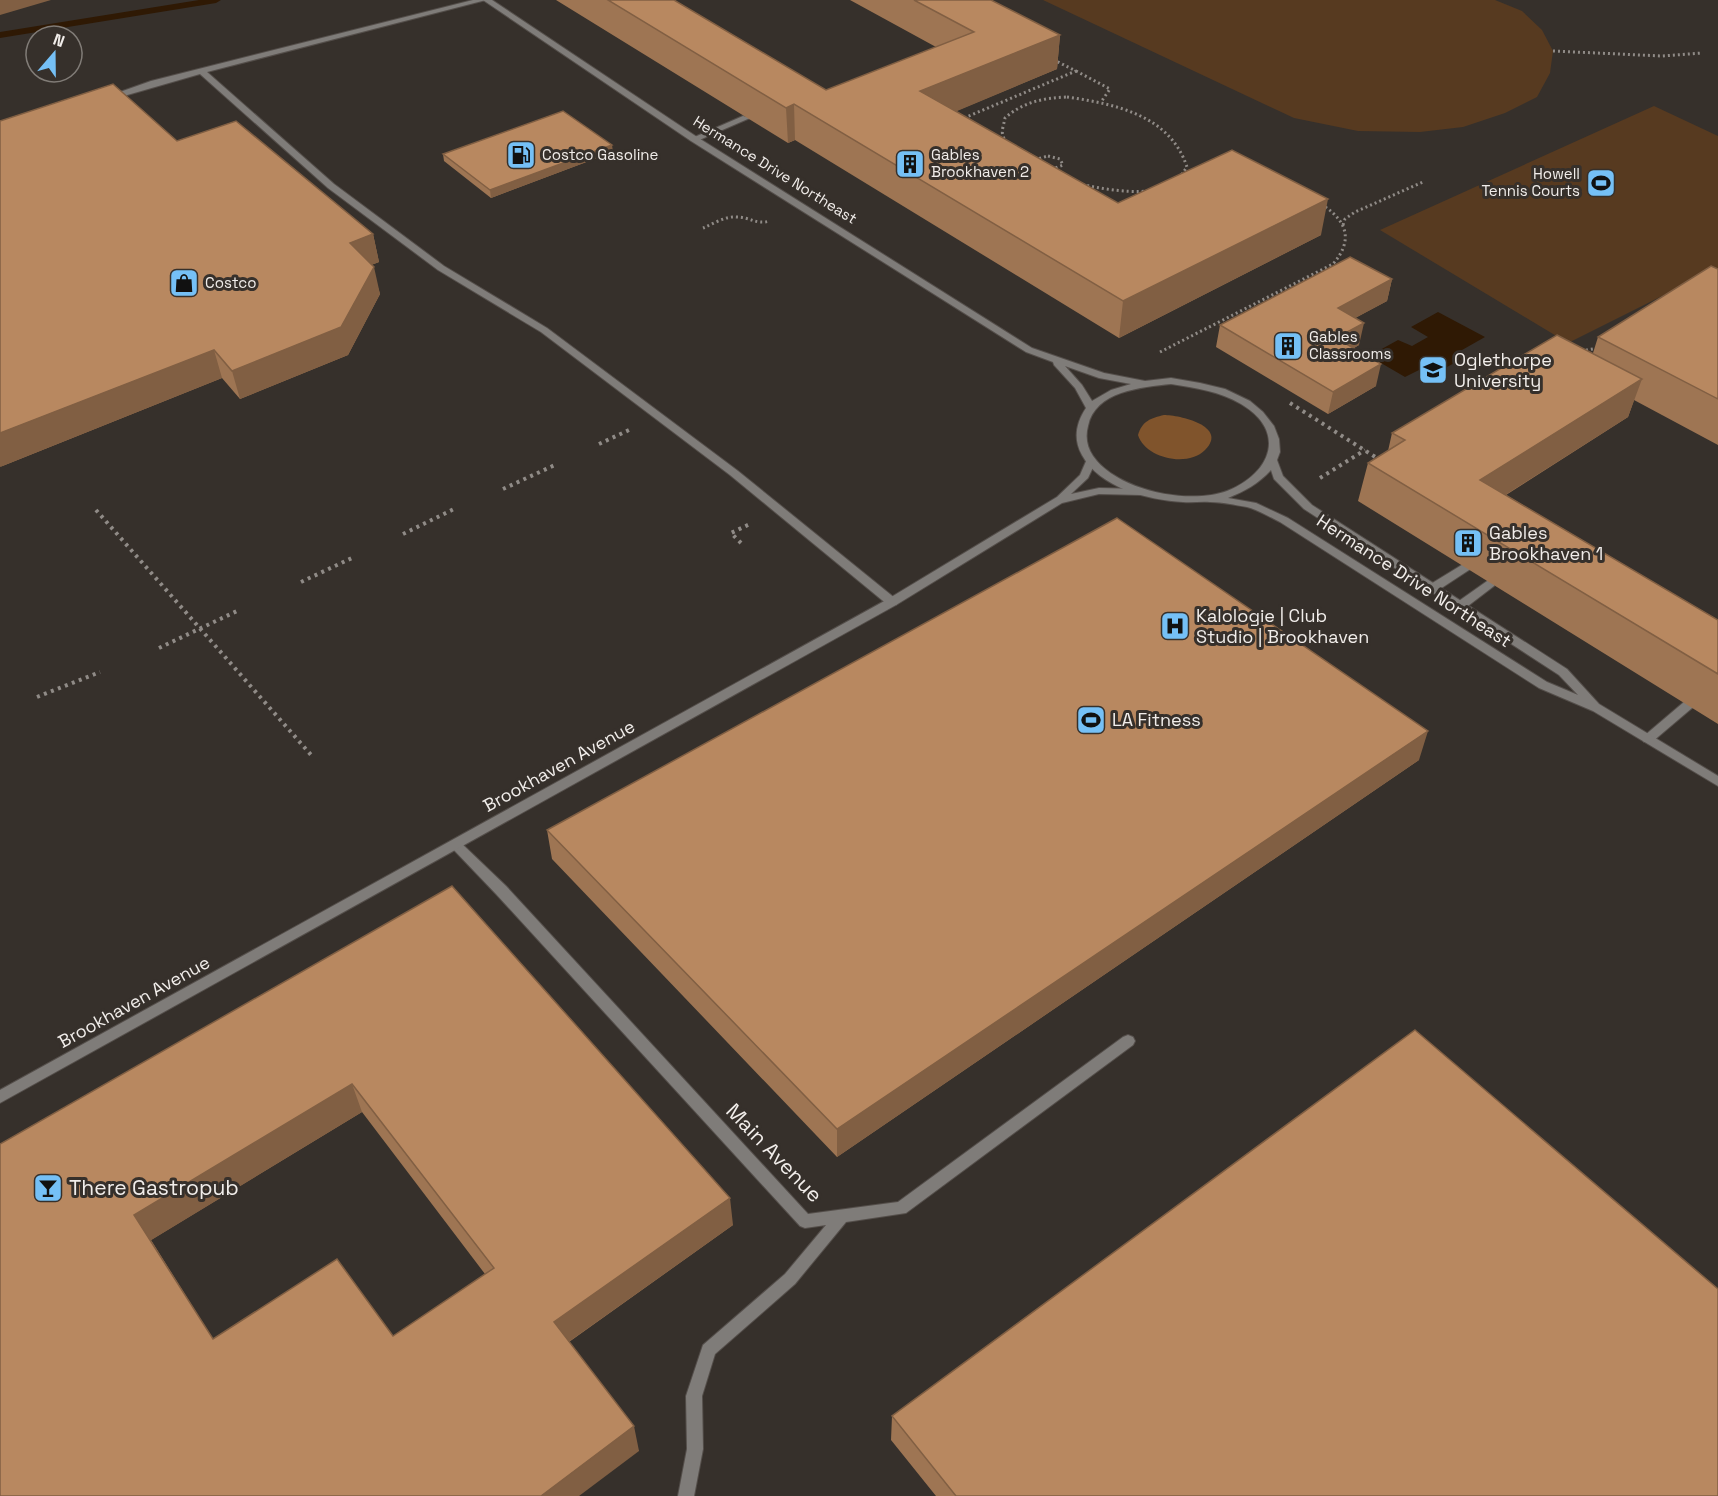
<svg xmlns="http://www.w3.org/2000/svg" width="1718" height="1496" viewBox="0 0 1718 1496" font-family="'Space Grotesk',sans-serif">
<rect width="100%" height="100%" fill="#36302b"/>
<path fill="#573a20" d="M1043 0H1495L1522 11 1542 30 1553 51 1550 73 1537 97 1505 113 1463 127 1420 132 1358 131 1294 118Z
M1654 106 1718 136V268L1568 343 1380 230Z"/>
<path fill="#80542c" d="M1164 415C1179 415 1229 426 1205 450 1187 468 1145 458 1138 435 1142 421 1151 418 1164 415Z"/>
<path fill="#2f1904" d="M1438 312 1485 337 1455 354 1462 359 1430 376 1419 370 1405 377 1369 356 1398 340 1412 346 1428 337 1411 327Z"/>
<g fill="none" stroke-linecap="round" stroke-linejoin="round">
<path fill="#2f1904" fill-rule="evenodd" d="M199 0H221L216 3 0 38V32Z"/>
<g stroke="#544e4a" stroke-width="2">
<path id="service" d="M473 0H486L207 72 334 184 444 266 547 328 738 471 896 599 898 602 896 605H888L730 475 541 332 438 270 328 188 200 74 110 100 103 98 151 81Z
M743 116 750 118 697 141 690 139Z
M1465 563 1470 567 1469 570 1437 591H1429L1427 588 1429 585Z
M1490 579 1495 583 1494 586 1464 609H1456L1454 606 1456 603Z
M1688 701 1694 705 1692 708 1652 742H1644L1642 739 1644 736 1684 702Z
M456 840 460 842 506 886 808 1214 898 1202 1123 1037 1128 1035 1133 1037 1135 1041 1133 1045 906 1213 846 1222 795 1284 715 1354 702 1396 703 1449 694 1496H678L687 1449 686 1396 703 1345 785 1274 826 1225 805 1228 800 1226 496 894 452 848 450 845 452 842Z"/>
</g>
<g stroke="#544e4a" stroke-width="2">
<path id="minor" d="M1091 458 1096 461 1088 478 1071 494 1099 488 1141 489 1146 492 1141 495 1099 494 1062 503 896 605 0 1103V1090L888 599 1057 497 1080 475 1087 459Z"/>
</g>
<g stroke="#544e4a" stroke-width="2">
<path id="tertiary" d="M483 0H492L697 137 1032 348 1104 373 1145 381 1171 378 1200 383 1225 389 1250 401 1263 412 1274 426 1279 439 1280 452 1277 460 1283 476 1312 505 1567 669 1599 704 1718 776V786L1593 711 1539 688 1280 522C1270 517 1258 510 1247 507 1235 505 1222 502 1210 502 1201 501 1192 503 1183 502 1148 500 1100 488 1082 455 1073 439 1076 423 1086 408L1075 388 1054 365 1053 362 1026 352 691 141ZM1065 366 1099 378 1131 384 1111 390 1092 401 1082 385ZM1171 384C1196 388 1219 391 1241 404 1287 431 1272 473 1227 491 1190 505 1117 491 1093 456 1087 447 1085 437 1088 426 1095 391 1142 387 1171 384ZM1271 470 1274 479 1304 509 1559 675 1578 695 1547 682 1288 518 1256 503 1228 498C1245 491 1258 484 1271 470Z"/>
</g>
<path stroke="#908b87" stroke-width="3" stroke-dasharray="2 3" stroke-linecap="butt" d="M1553 51 1662 56 1702 53
M1076 71 1110 89 1101 102
M1067 97C1115 104 1170 115 1187 167 1182 174 1176 184 1168 187 1131 202 1017 178 1003 136 1001 131 1004 124 1005 118 1023 102 1043 98 1067 97Z
M964 118 1076 71 1056 61
M1048 156 1060 159 1063 165 1050 170 1038 166 1037 159Z
M1343 225 1345 219 1355 212 1423 182
M703 228C713 224 725 216 736 217 751 217 755 225 770 221
M1581 351 1598 348
M1160 352 1333 264C1352 242 1349 223 1324 206"/>
<path stroke="#908b87" stroke-width="4" stroke-dasharray="3 4.5" stroke-linecap="butt" d="M1290 403 1380 460
M599 444 629 430
M1320 478 1365 450
M503 489 557 464
M96 510 312 756
M403 534 454 509
M741 543 731 533 750 524
M301 582 354 557
M159 648 237 611
M37 697 100 672"/>
<use href="#service" fill="#7f7c79" fill-rule="evenodd"/>
<use href="#minor" fill="#7f7c79" fill-rule="evenodd"/>
<use href="#tertiary" fill="#7f7c79" fill-rule="evenodd"/>
</g>
<path fill="#9e7553" fill-rule="evenodd" d="M556 0H674L826 90 936 47 850 0H991L1060 35 1057 69 956 111 1118 203 1321 235 1119 338 795 140 788 143Z
M613 152 491 198 444 161 443 154Z
M373 234 379 262 371 265 380 294 348 355 240 399 222 378 0 467Z
M1718 269V445L1634 400 1628 417 1506 495 1718 620V724L1358 501 1368 463 1388 451 1392 433 1593 353 1598 337Z
M1392 279 1387 301 1355 318 1359 345 1354 348 1376 386 1328 414 1216 347 1220 325Z
M1419 760 837 1157 552 859 547 830Z
M452 886 733 1225 569 1342 639 1451 0 1496V1144ZM362 1112 485 1274 393 1336 213 1339 151 1240Z
M892 1416 1718 1496H936L891 1440Z"/>
<path fill="#815f43" d="M0 0H51L0 15Z
M1060 35 1057 69 919 127 920 91Z
M794 104 795 140 788 143 786 108Z
M612 145 613 152 491 198 490 190Z
M1328 199 1321 235 1119 338 1123 301Z
M373 234 379 262 356 271 350 243Z
M374 267 380 294 348 355 240 399 232 371Z
M1392 279 1387 301 1333 330 1338 308Z
M1364 323 1359 345 1332 360 1336 338Z
M214 350 222 378 0 467V433Z
M1381 364 1376 386 1328 414 1333 392Z
M1642 379 1628 417 1469 518 1480 480Z
M1428 731 1419 760 837 1157V1129Z
M352 1084 362 1112 148 1242 134 1215Z
M730 1198 733 1225 560 1348 554 1322Z
M634 1426 639 1451 579 1496H541Z"/>
<path fill="#b88860" stroke="#815f43" stroke-width="1.5" fill-rule="evenodd" d="M608 0H674L826 90 974 32 914 0H991L1060 35 920 91 1118 203 1232 150 1328 199 1123 301 794 104 786 108Z
M113 84 177 141 236 121 373 234 350 243 374 267 341 327 232 371 214 350 0 433V121Z
M563 111 612 145 490 190 443 154Z
M1350 257 1392 279 1338 308 1364 323 1336 338 1381 364 1333 392 1220 325Z
M1711 266 1718 269V399L1598 337Z
M1557 335 1642 379 1480 480 1718 620V674L1368 463 1405 440 1392 433Z
M1117 518 1428 731 837 1129 547 830Z
M452 886 730 1198 554 1322 634 1426 541 1496H0V1144ZM352 1084 494 1268 393 1336 337 1259 213 1339 134 1215Z
M1415 1030 1718 1289V1496H956L892 1416Z"/>
<defs>
<g id="fuel-square" transform="scale(1.5)"><rect x="-9" y="-9" width="18" height="18" rx="4" fill="#75c0f6" stroke="#36302b"/><path d="M-5.5-6h7V0h2V4h1.3V-2.5L3-4.5l.8-.8L6-3V5H2.5V1h-1V6h-7ZM-4.2-4.7v3.2H.2V-4.7Z" fill="#111"/></g>
<g id="building-square" transform="scale(1.5)"><rect x="-9" y="-9" width="18" height="18" rx="4" fill="#75c0f6" stroke="#36302b"/><path d="M-4-6H4V6H1V3H-1V6H-4ZM-2.5-4.3h1.7v1.8h-1.7ZM.8-4.3h1.7v1.8H.8ZM-2.5-1h1.7V.8h-1.7ZM.8-1h1.7V.8H.8Z" fill="#111"/></g>
<g id="stadium-square" transform="scale(1.5)"><rect x="-9" y="-9" width="18" height="18" rx="4" fill="#75c0f6" stroke="#36302b"/><path d="M0-5a6.5 5 0 1 0 0 10a6.5 5 0 1 0 0-10ZM-3.5-1.8h7v3.6h-7Z" fill="#111"/></g>
<g id="shop-square" transform="scale(1.5)"><rect x="-9" y="-9" width="18" height="18" rx="4" fill="#75c0f6" stroke="#36302b"/><path d="M-5-2.5h2.3a2.7 3.5 0 0 1 5.4 0H5L5.5 6h-11ZM-1.5-2.5h3a1.5 2.3 0 0 0-3 0Z" fill="#111"/></g>
<g id="university-square" transform="scale(1.5)"><rect x="-9" y="-9" width="18" height="18" rx="4" fill="#75c0f6" stroke="#36302b"/><path d="M0-5L7-2L0 1L-7-2ZM-4 1L0 2.5L4 1V4Q0 6-4 4Z" fill="#111"/></g>
<g id="hospital-square" transform="scale(1.5)"><rect x="-9" y="-9" width="18" height="18" rx="4" fill="#75c0f6" stroke="#36302b"/><path d="M-5-5h3v3.5h4V-5h3V5h-3V1.5h-4V5h-3Z" fill="#111"/></g>
<g id="bar-square" transform="scale(1.5)"><rect x="-9" y="-9" width="18" height="18" rx="4" fill="#75c0f6" stroke="#36302b"/><path d="M-6-5H6L.8 .8V4.5H3.5V6h-7V4.5H-.8V.8Z" fill="#111"/></g>
</defs>
<g fill-rule="evenodd">
<use href="#fuel-square" x="521" y="155"/>
<use href="#building-square" x="910" y="164"/>
<use href="#stadium-square" x="1601" y="183"/>
<use href="#shop-square" x="184" y="283"/>
<use href="#building-square" x="1288" y="346"/>
<use href="#university-square" x="1433" y="370"/>
<use href="#building-square" x="1468" y="543"/>
<use href="#hospital-square" x="1175" y="626"/>
<use href="#stadium-square" x="1091" y="720"/>
<use href="#bar-square" x="48" y="1188"/>
</g>
<g text-anchor="middle" stroke-width="6" stroke-linejoin="round" paint-order="stroke">
<g font-size="15" fill="#f1edea" stroke="#36302b" text-anchor="start">
<text x="542" y="160">Costco Gasoline</text>
<text x="931" y="160">Gables<tspan x="931" dy="17">Brookhaven 2</tspan></text>
<text x="1580" y="179" text-anchor="end">Howell<tspan x="1580" dy="17">Tennis Courts</tspan></text>
<text x="205" y="288">Costco</text>
<text x="1309" y="342">Gables<tspan x="1309" dy="17">Classrooms</tspan></text>
</g>
<g font-size="15" fill="#f1edea" stroke="#36302b">
<text transform="translate(775 170) rotate(32)" y="5">Hermance Drive Northeast</text>
</g>
<g font-size="18" fill="#f1edea" stroke="#36302b" text-anchor="start">
<text x="1454" y="366">Oglethorpe<tspan x="1454" dy="21">University</tspan></text>
<text x="1489" y="539">Gables<tspan x="1489" dy="21">Brookhaven 1</tspan></text>
<text x="1196" y="622">Kalologie | Club<tspan x="1196" dy="21">Studio | Brookhaven</tspan></text>
<text x="1112" y="726">LA Fitness</text>
</g>
<g font-size="18" fill="#f1edea" stroke="#36302b">
<text transform="translate(1414 581) rotate(33)" y="6">Hermance Drive Northeast</text>
<text transform="translate(559 766) rotate(-29)" y="6">Brookhaven Avenue</text>
<text transform="translate(134 1002) rotate(-29)" y="6">Brookhaven Avenue</text>
</g>
<g font-size="21" fill="#f1edea" stroke="#36302b">
<text transform="translate(774 1153) rotate(46)" y="7">Main Avenue</text>
</g>
<g font-size="21" fill="#f1edea" stroke="#36302b" text-anchor="start">
<text x="69" y="1195">There Gastropub</text>
</g>
</g>
<g transform="translate(54 54) rotate(20)"><circle r="28" fill="#36302b" stroke="#817c77" stroke-width="1.5"/>
<path d="M0-4.5L10 22L0 15L-10 22Z" fill="#75c0f6"/>
<text y="-9" font-size="16" font-weight="bold" text-anchor="middle" fill="#f1edea">N</text>
</g>
</svg>
